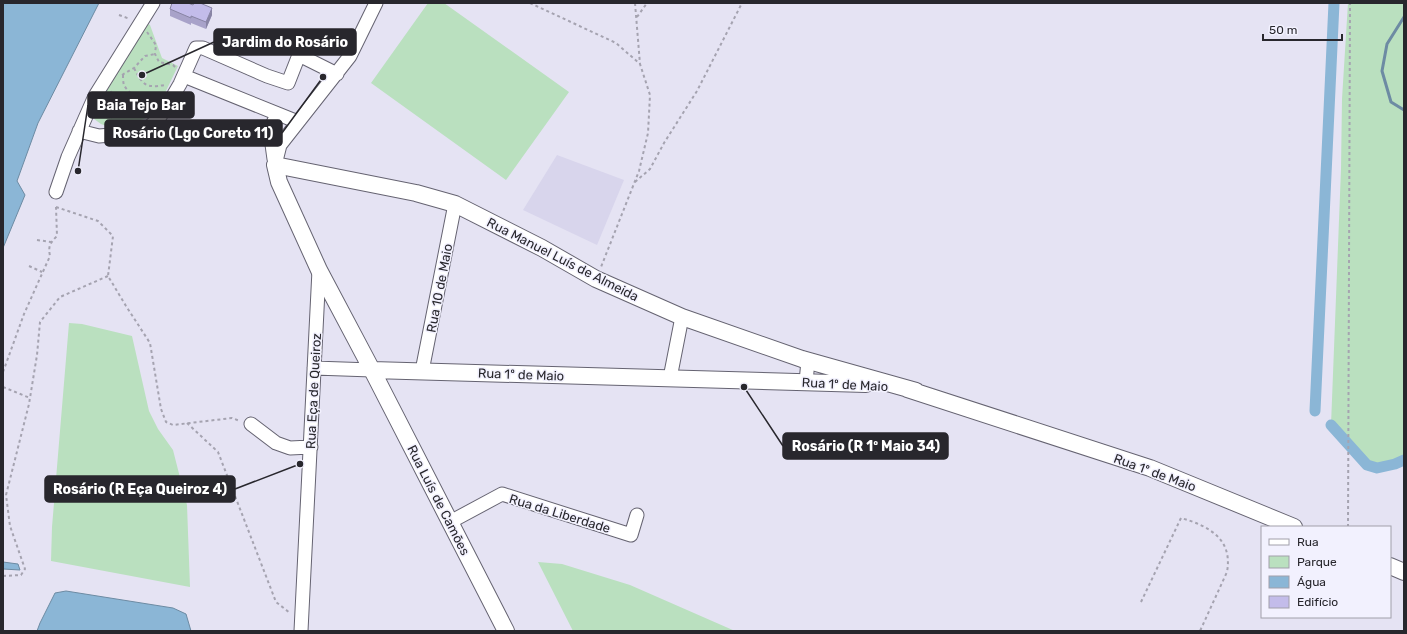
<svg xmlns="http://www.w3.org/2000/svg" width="1407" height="634" viewBox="0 0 1407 634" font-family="Rubik,sans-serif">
<rect width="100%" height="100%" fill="#e5e3f3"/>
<path fill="#d8d5ec" d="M557 155 624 180 597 245 523 210Z"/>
<path fill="#bae0bf" d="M428 3H444L569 92 506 180 371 83Z
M1348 3H1404V460C1398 463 1384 469 1377 467 1360 464 1342 437 1331 425L1341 169 1342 99Z
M145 22 150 25 162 58 178 66 165 93 149 117 119 128 109 127 101 124 94 119 89 111Z
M69 323 82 324 132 336 149 411 158 429 173 450 187 505 190 587 51 561 52 527Z
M538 562 562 564 630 585 735 631H573Z"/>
<path fill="#8bb6d6" stroke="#6d8ba3" d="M3 3H99L38 123 17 181 25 195 3 248Z
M3 562 18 564 20 570 3 569Z
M66 591 173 608 186 614 191 631H37L40 623 55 593Z"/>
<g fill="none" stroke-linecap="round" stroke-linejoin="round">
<path stroke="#6d8ba3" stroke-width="3" d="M1404 17 1387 44 1382 71 1391 102 1404 110"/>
<path stroke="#8bb6d6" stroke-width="11" d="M1315 411 1334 3
M1331 425 1367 465 1377 468 1395 464 1404 460"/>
<g stroke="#656371" stroke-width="15">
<path id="minor" d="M184 76 298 122
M79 131 99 136 123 134 148 128 159 118 173 96 180 84 196 48H203L267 76 288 83 299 55 337 74
M274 159 270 130 277 114
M275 165 280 145 350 56 376 3
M56 192 68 157 95 96 153 3
M314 368 372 370
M422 371 455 204
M670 378 682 317
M806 382 808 361
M251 424 276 443 290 448 311 447
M450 522 502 494 631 535 637 515
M301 631 319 270"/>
</g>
<g stroke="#656371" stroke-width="18">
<path id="tertiary" d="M372 370 866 384
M907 389 1150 468 1294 527
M1390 566 1404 572
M506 631 372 370 319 270 279 182 275 165 416 193 455 204 542 248 596 279 682 317 802 359 916 391"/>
</g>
<path stroke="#a5a3b0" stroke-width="2" stroke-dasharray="3 3" stroke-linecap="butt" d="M530 3 616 43 640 64 650 95 648 133 639 171 601 267
M635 3 640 64
M119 15 130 19
M637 17 647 3
M147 32 156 45 155 54 159 62 173 65 176 68
M134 68C143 86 146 88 165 85
M122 75 134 68 145 56 155 54
M123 75C123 78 123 82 124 85 129 95 143 101 154 105
M100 110C107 111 113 117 115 123
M108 114 114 102 111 91
M635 182 650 169 664 143 697 91 742 3
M56 207 98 221 113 236 108 276 126 306 150 343 161 409 166 422 173 425 232 418 240 421
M37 240 51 242
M29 266 42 272
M3 372 24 314 50 256C48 246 50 243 57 236L56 207
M3 387 30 398
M187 423 218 452 276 602 290 613
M1348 527 1350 3
M3 576 21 575 25 569 10 526 6 495 29 404 37 355 40 322 60 297 108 276
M1141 602 1181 518C1209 526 1233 539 1227 572L1200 631"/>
<use href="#minor" stroke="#fff" stroke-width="13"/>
<use href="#tertiary" stroke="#fff" stroke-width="16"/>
</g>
<path fill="#a8a2c9" d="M193 5 212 15 206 29 191 23V25L170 16V9Z"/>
<path fill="#8884a4" d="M212 8V15L206 29V22Z"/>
<path fill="#c3bcea" stroke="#8884a4" d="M172 3H188L193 5 194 3H200L212 8 206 22 191 16V18L170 9Z"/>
<g text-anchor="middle" stroke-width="3" stroke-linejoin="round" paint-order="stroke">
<g font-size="13" fill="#28272d" stroke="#f2f1fe">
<text transform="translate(563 259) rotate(27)" y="5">Rua Manuel Luís de Almeida</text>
<text transform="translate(439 288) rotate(-79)" y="5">Rua 10 de Maio</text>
<text transform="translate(521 374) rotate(2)" y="5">Rua 1º de Maio</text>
<text transform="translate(845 384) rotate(3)" y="5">Rua 1º de Maio</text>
<text transform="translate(313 391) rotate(-87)" y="5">Rua Eça de Queiroz</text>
<text transform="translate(1155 472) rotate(20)" y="5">Rua 1º de Maio</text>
<text transform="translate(439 500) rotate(63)" y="5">Rua Luís de Camões</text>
<text transform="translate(560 513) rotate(17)" y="5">Rua da Liberdade</text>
</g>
</g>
<path fill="none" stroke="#28272d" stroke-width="1.5" d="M142 75L214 42M78 171L88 105M323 77L282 133M744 387L783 446M300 464L235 489"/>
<g fill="#28272d" stroke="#f2f1fe" stroke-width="1.5">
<circle cx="142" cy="75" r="4"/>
<circle cx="78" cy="171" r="4"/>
<circle cx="323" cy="77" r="4"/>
<circle cx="744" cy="387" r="4"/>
<circle cx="300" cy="464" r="4"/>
</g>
<g fill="#28272d" stroke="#28272d" stroke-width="1.5">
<rect x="214" y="29" width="142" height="26" rx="4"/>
<rect x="88" y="92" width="106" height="26" rx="4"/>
<rect x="105" y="120" width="177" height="26" rx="4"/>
<rect x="783" y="433" width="165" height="26" rx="4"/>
<rect x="45" y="476" width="190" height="26" rx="4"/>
</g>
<g font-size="14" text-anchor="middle" font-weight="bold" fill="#fff">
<text x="285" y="47">Jardim do Rosário</text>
<text x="141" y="110">Baia Tejo Bar</text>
<text x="193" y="138">Rosário (Lgo Coreto 11)</text>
<text x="866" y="451">Rosário (R 1º Maio 34)</text>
<text x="140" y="494">Rosário (R Eça Queiroz 4)</text>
</g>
<rect width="1407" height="634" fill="none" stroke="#28272d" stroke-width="8"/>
<rect x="1261" y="526" width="130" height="92" fill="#f2f1fe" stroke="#a1a0aa"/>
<rect x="1269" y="539" width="20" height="6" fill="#ffffff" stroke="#a1a0aa"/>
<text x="1297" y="546" font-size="12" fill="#28272d">Rua</text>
<rect x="1269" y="556" width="20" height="12" fill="#bae0bf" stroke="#a1a0aa"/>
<text x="1297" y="566" font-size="12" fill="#28272d">Parque</text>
<rect x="1269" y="576" width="20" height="12" fill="#8bb6d6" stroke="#a1a0aa"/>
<text x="1297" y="586" font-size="12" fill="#28272d">Água</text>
<rect x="1269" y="596" width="20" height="12" fill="#c3bcea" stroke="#a1a0aa"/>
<text x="1297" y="606" font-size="12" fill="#28272d">Edifício</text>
<path d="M1263 34v6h79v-6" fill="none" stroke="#28272d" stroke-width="2"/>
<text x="1269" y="34" font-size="12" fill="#28272d" stroke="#f2f1fe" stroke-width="3" paint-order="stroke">50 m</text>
</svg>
